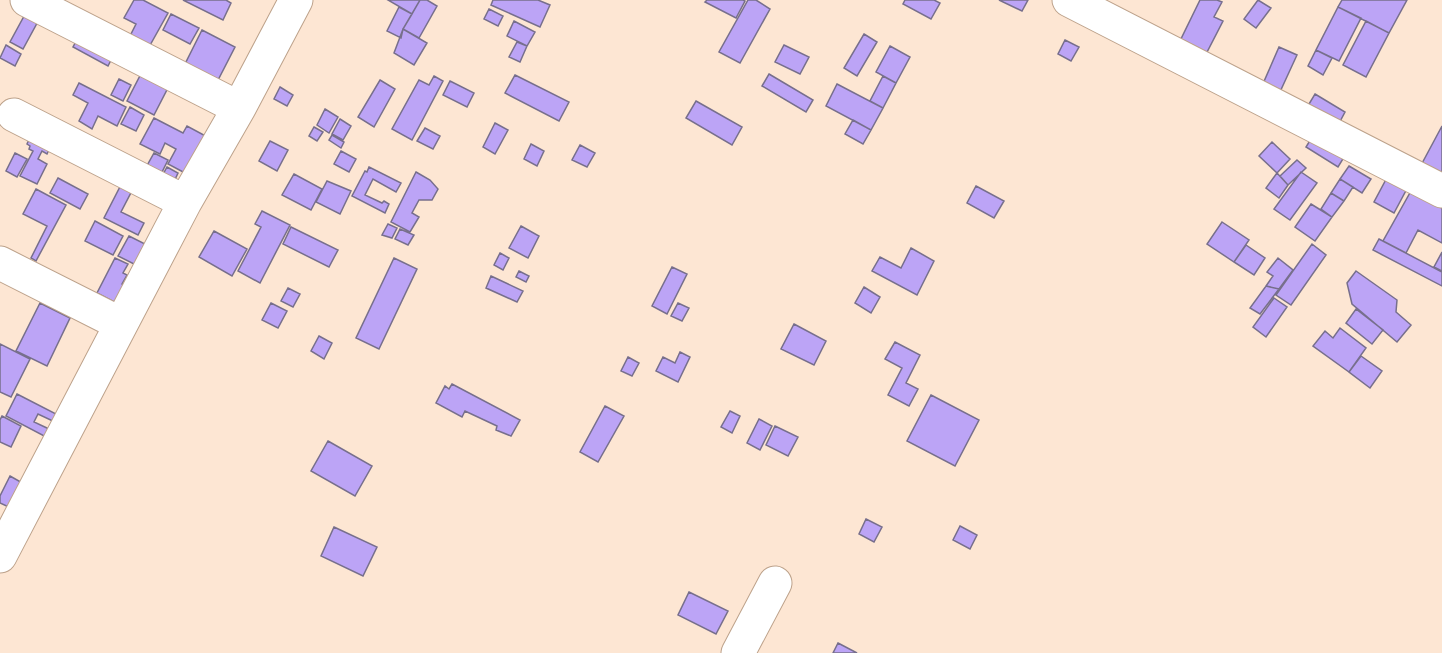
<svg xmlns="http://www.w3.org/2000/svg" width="1442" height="653" viewBox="0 0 1442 653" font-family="Commissioner,sans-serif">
<rect width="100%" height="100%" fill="#fde6d3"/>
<path fill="#bca4f6" stroke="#776f8c" stroke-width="1.5" d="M134 0H143L168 13 149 47 130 36 136 24 124 18Z
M183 0H226L231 3 223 20Z
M388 0H420L412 14Z
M420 0H427L437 6 419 38 403 29Z
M493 0H538L550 5 540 27 491 5Z
M707 0H743L745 1 736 18 705 2Z
M748 0H756L770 9 740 63 719 52Z
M905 0H934L940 3 931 19 903 4Z
M999 0H1028L1022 11Z
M1200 0H1217L1222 2 1214 17 1223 21 1205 56 1179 43Z
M1258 0 1271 8 1256 28 1244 19Z
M1342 0H1407L1389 33 1338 7Z
M29 7 42 14 23 49 10 42Z
M399 7 412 14 403 29 401 38 387 31Z
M1338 7 1361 18 1339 61 1316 50Z
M489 9 503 16 498 26 484 19Z
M171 14 199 28 190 44 163 30Z
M514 21 535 32 527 46 507 36Z
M1366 21 1389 33 1366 77 1343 65Z
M403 29 427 43 414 65 394 53Z
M202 30 235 47 216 84 183 68Z
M80 34 115 52 108 66 73 47Z
M864 34 877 42 857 76 844 68Z
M1065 40 1079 47 1071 61 1058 54Z
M517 42 527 46 520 62 509 57Z
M6 45 21 54 15 66 0 58Z
M784 45 809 57 800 74 775 62Z
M890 46 910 57 896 83 876 72Z
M1279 47 1297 55 1279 94 1262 86Z
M1316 50 1332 58 1323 75 1308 66Z
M146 64 173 78 154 115 127 101Z
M769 74 813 100 806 112 762 86Z
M515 75 569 102 559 121 505 93Z
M434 76 443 81 412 140 392 129 419 80 429 85Z
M883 76 896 83 883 108 870 101Z
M119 79 131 85 123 101 111 95Z
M380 80 395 89 374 127 358 117Z
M450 81 474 93 467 107 443 95Z
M79 83 126 107 117 126 98 116 92 129 79 121 88 103 73 95Z
M837 84 883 108 871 130 826 106Z
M280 87 293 95 287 106 274 99Z
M1315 94 1345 112 1337 127 1306 109Z
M696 101 742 127 732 145 686 118Z
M130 107 144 115 136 131 121 124Z
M325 109 338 117 329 133 317 125Z
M154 118 183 133 187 126 213 140 185 173 168 164 176 149 165 143 160 154 140 144Z
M340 119 351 126 343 140 332 134Z
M853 120 871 130 863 144 845 134Z
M495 123 508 130 495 154 483 147Z
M1442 126V182L1419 169Z
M314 127 323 132 317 141 309 136Z
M425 128 440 136 433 149 417 141Z
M32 133 52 143 47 154 42 151 38 159 47 164 37 184 20 176 33 151 29 149 30 146 27 144Z
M1314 134 1346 154 1338 167 1306 147Z
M332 135 344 142 341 148 329 140Z
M270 141 288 150 277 171 259 161Z
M1272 142 1290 159 1277 173 1259 156Z
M531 144 544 151 537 166 524 159Z
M580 145 595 153 587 167 572 160Z
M341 151 356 159 349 172 334 164Z
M15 153 27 159 17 177 6 171Z
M154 153 168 160 159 178 144 171Z
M1297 160 1306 168 1288 185 1280 176Z
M1349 166 1371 179 1362 193 1340 179Z
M167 167 178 173 172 186 160 180Z
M369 167 401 183 396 192 373 179 365 195 382 203 384 201 389 204 385 213 352 196 365 171 367 172Z
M416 172 430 180 438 189 432 200H419L412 213 419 217 410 232 391 222Z
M1301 172 1317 183 1290 220 1274 209Z
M1390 172 1410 183 1394 213 1374 202Z
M1277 173 1288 185 1279 198 1266 188Z
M294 174 322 189 311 210 282 195Z
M125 177 136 183 121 212 144 223 138 235 104 218Z
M58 178 88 194 80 209 50 193Z
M1340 179 1353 187 1344 201 1331 193Z
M327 181 351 191 340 214 316 202Z
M976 186 1004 201 994 218 967 203Z
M36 189 66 205 36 261 31 258 47 226 23 214Z
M1411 191 1442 208V243L1418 230 1406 253 1383 241Z
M1331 193 1344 201 1332 217 1321 209Z
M1311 204 1332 217 1315 241 1295 227Z
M262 211 290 225 260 283 238 271 261 227 255 224Z
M95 221 123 236 113 255 85 241Z
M1222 222 1249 240 1234 262 1207 244Z
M388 224 397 228 392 238 382 235Z
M521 226 539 236 528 258 509 248Z
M291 227 338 250 329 267 283 244Z
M400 229 414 235 408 245 395 239Z
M214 231 247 249 232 276 199 257Z
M129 236 147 245 136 265 118 256Z
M1379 239 1442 272V286L1373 250Z
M1312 244 1326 255 1291 305 1276 295Z
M1246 245 1265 258 1254 275 1234 262Z
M911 248 934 261 917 295 872 271 880 257 901 268Z
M1442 252V271L1434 267Z
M500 253 509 258 503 270 494 265Z
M115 258 128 264 123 273 127 275 122 284 125 286 116 303 97 293Z
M394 258 417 269 379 349 356 338Z
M1278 258 1293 270 1279 289 1266 286 1273 276 1267 272Z
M672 267 687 274 667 314 652 306Z
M519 271 529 276 526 282 516 277Z
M1356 271 1397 300 1396 312 1411 325 1397 342 1352 304 1347 283Z
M491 276 523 291 517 302 486 288Z
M1266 286 1279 289 1260 314 1250 308Z
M864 287 880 297 871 313 855 303Z
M288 288 300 294 293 307 281 301Z
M1274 298 1287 307 1266 337 1253 327Z
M40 303 70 318 47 366 16 351Z
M271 303 287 311 278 328 262 320Z
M678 303 689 308 682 321 671 316Z
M1356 309 1383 330 1372 344 1346 323Z
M794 324 826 341 814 365 781 349Z
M1340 328 1366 348 1349 372 1313 346 1325 331 1333 338Z
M319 336 332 343 324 359 311 351Z
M895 342 920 355 906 383 918 389 909 406 888 395 902 368 885 359Z
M0 344 30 359 11 397 0 392Z
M680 352 690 357 678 382 656 371 663 357 675 363Z
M1361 356 1382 371 1370 388 1349 372Z
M628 357 639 363 632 376 621 371Z
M452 384 520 420 511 436 496 430 497 426 465 411 462 417 436 403 445 386 449 389Z
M17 394 60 416 57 423 38 414 34 422 49 429 46 437 6 416Z
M931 395 979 420 955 466 907 441Z
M605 406 624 416 598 462 580 452Z
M730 411 740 416 732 433 721 427Z
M2 416 21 426 11 447 0 442V420Z
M759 419 772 426 760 450 747 443Z
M775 426 798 437 788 456 766 445Z
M328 441 372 466 355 496 311 471Z
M10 476 26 485 13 509 0 503V496Z
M866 519 882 527 874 542 859 534Z
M960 526 977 535 970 549 953 540Z
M334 527 377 547 363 576 321 556Z
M689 592 728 611 716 634 678 615Z
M838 643 857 653H833Z"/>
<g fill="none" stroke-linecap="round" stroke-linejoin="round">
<g stroke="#bda28b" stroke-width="35">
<path id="minor" d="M27 0 239 108
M1069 0 1442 191
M14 115 185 202
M0 263 121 324
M0 556 185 202 239 108 296 0
M738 653 775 583"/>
</g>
<use href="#minor" stroke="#fff" stroke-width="33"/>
</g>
</svg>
